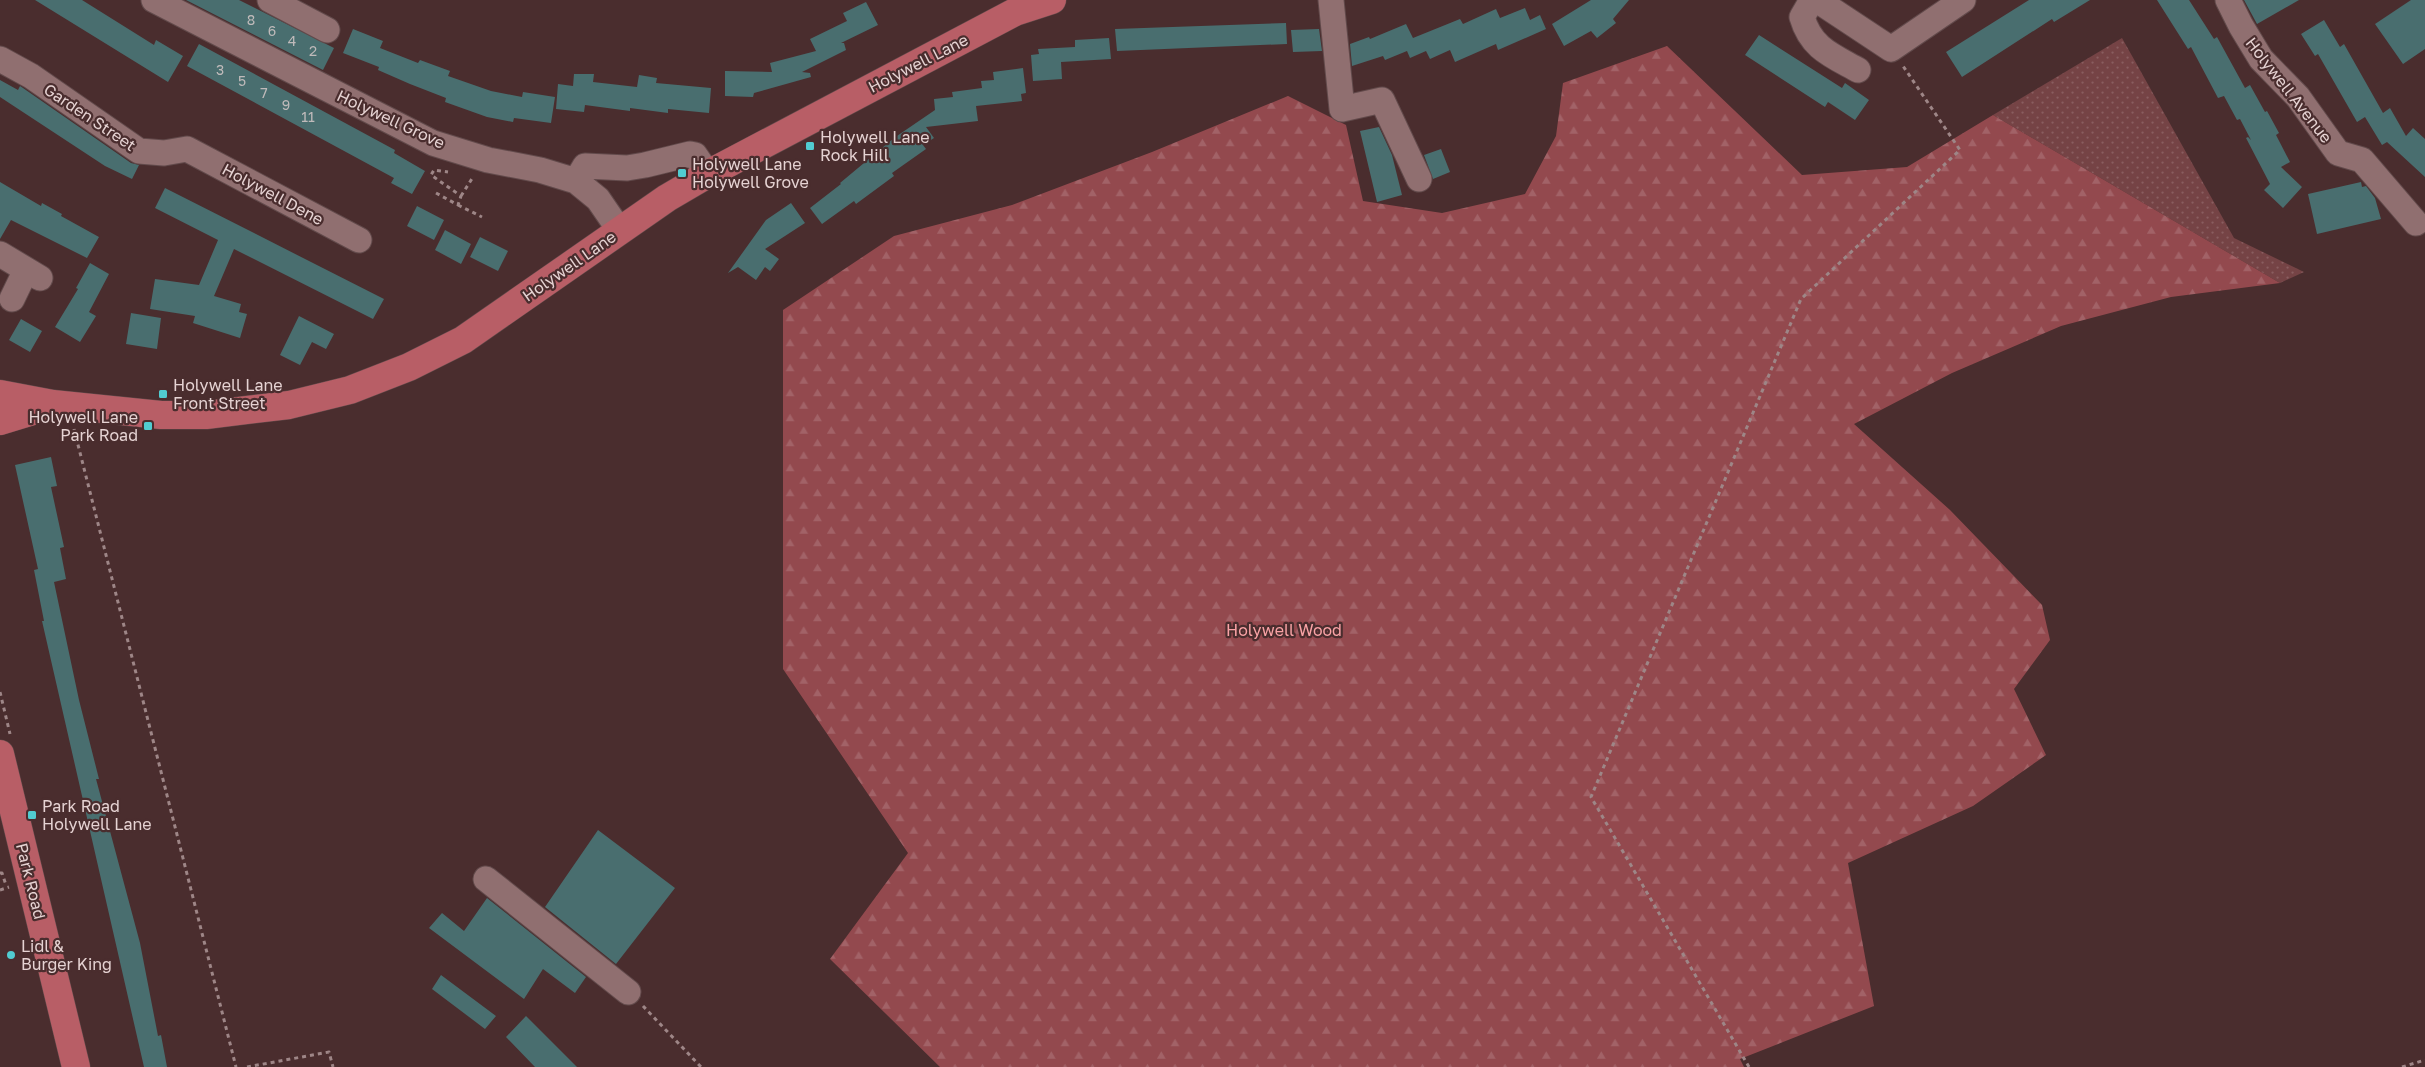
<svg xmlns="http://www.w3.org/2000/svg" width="2425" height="1067" viewBox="0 0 2425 1067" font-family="'Golos Text',sans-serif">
<defs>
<pattern id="grass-dots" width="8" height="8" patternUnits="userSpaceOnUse" patternTransform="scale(1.25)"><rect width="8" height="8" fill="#754345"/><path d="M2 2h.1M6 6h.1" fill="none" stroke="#895d5f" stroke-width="1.8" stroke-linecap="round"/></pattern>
<pattern id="forest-firs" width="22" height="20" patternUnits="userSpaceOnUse" patternTransform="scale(1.25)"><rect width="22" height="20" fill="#93494e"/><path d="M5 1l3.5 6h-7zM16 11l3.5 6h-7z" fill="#a26267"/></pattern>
</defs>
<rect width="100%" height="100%" fill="#4a2d2e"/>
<path fill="url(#grass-dots)" d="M2122 38 2234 238 2304 272 2280 283 1993 115Z"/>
<path fill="url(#forest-firs)" d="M1667 46 1802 175 1907 167 1993 115 2280 283 2171 297 2061 326 1952 373 1854 424 1950 510 2042 605 2050 640 2014 689 2046 755 1973 806 1848 863 1874 1006 1740 1059 1744 1067H940L830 959 908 853 783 669V310L894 236 1012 205 1152 152 1288 96 1346 125 1363 201 1442 213 1525 194 1556 136 1563 83Z"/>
<path fill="#496e6f" d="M35 0H82L154 45 156 40 183 56 168 82Z
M186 0H239L334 48 323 70Z
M1591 0H1629L1613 19 1616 23 1597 38 1591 31 1564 46 1552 24Z
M2029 0H2090L2054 22 2052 19 1962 77 1946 52Z
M2157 0H2189L2214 39 2217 37 2245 88 2250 85 2265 112 2267 111 2279 133 2276 135 2290 162 2281 167 2302 187 2283 208 2264 190 2270 184 2246 138 2248 137 2251 140 2240 119 2237 120 2224 96 2218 98 2191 47 2188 49Z
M2244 0H2299L2257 24Z
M2411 0H2425V49L2403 64 2375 24Z
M866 2 878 25 841 43H844L846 50 802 72 810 73 811 77 754 93 753 97 725 96V71L772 72 770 63 816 51 810 39 847 21 843 13Z
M1525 8 1530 20 1540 15 1546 29 1498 50 1496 44 1455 62 1450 50 1430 59 1426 51 1410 58 1407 51 1385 60 1383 56 1352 66 1350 44 1369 37 1370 39 1406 24 1413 38 1460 19 1463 24 1496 9 1500 18Z
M2324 20 2340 47 2344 44 2383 113 2390 108 2406 136 2413 128 2425 139V177L2387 142 2382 145 2365 117 2357 122 2318 54 2315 56 2301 34Z
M1286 23 1287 44 1117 51 1115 29Z
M353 29 383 41 380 48 418 63 420 60 450 71 448 76 491 91 522 97 523 92 555 97 551 123 514 118 513 122 487 117 445 102 446 98 410 84 378 70 379 67 343 53Z
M1319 29 1322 51 1293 52 1291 30Z
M1759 35 1842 88 1845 83 1869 100 1855 120 1828 102 1825 107 1745 55Z
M1109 38 1111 59 1061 62 1062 79 1033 81 1031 55 1039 54 1038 49 1075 47V40Z
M199 44 395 150 394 153 425 171 412 194 391 183 394 178 187 66Z
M1023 68 1026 93 1021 94 1022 101 976 106 978 121 926 127 934 138 923 145 926 149 892 173 894 176 856 204 854 201 822 224 810 208 841 184 840 183 894 138 935 110 934 99 953 97 952 92 982 88 981 81 994 80 993 72Z
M574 74H594L593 82 637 87 639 75 657 78 656 83 711 88 709 113 668 109V113L630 108V111L585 105 584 112 556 109 558 84 573 86Z
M0 80 18 90 20 86 23 88 131 163 139 165 132 179 105 166 0 97Z
M1379 127 1392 155 1402 195 1377 202 1360 131Z
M1441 149 1450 172 1433 179 1424 155Z
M0 182 41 206 42 203 62 214 61 216 99 237 87 258 11 220 0 239Z
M2361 182 2362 187 2366 186 2375 198 2381 219 2317 234 2308 194Z
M165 188 384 299 373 319 234 249 214 296 241 304 239 312 247 314 240 338 193 323 195 316 150 309 155 279 199 285 218 240 155 208Z
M791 203 805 223 765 249 779 259 770 271 765 267 756 280 738 267 728 273 766 220Z
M417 206 444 220 434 240 407 226Z
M445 230 471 244 461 264 435 250Z
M480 237 508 251 498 271 470 257Z
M90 263 109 274 89 312 96 316 80 342 55 327 78 289 76 288Z
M131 313 161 318 157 349 126 344Z
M299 316 334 334 326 349 312 342 300 365 280 355Z
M21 319 42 331 30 352 9 340Z
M51 457 57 486 51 487 64 547 60 548 66 579 54 582 79 700 99 779H96L140 943 158 1036 161 1035 167 1067H144L42 621H44L34 570 38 569 15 465Z
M598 830 675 888 616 964 545 907Z
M487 898 586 977 575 993 543 969 524 999 429 928 442 913 464 931Z
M441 975 496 1016 485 1029 432 989Z
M526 1016 577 1067H535L506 1037Z"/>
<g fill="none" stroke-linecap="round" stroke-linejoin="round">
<g stroke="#624a4b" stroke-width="27">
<path id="minor" d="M154 0 433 143 488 160 540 170 576 181 598 199 620 231
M270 0 327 30
M1331 0 1342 109 1382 100 1419 179
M1812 0 1802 17C1811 48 1831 55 1858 70
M1817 0 1891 49 1963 0
M2228 0 2241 26 2261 59 2298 97 2338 153 2362 160 2416 223
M0 59 31 76 139 151 164 153 187 149 359 240
M576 181 585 166 627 168 645 165 690 154 695 155 708 174
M0 254 40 278
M12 299 26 270
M486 879 628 992"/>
</g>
<g stroke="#624a4b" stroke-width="29">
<path id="major" d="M0 394 53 404 161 415H206L289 405 350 390 409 367 463 340 667 198 708 174 1015 12 1052 0
M0 421 49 406
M0 754 76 1067"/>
</g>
<path stroke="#9e8687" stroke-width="3" stroke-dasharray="4 4" stroke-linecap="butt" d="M436 193 458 205 461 196 431 175 434 170 448 172
M461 196 473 177
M458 205 482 217
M74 429 236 1067
M0 692 10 734
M0 873H2L6 885
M0 890 9 887
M643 1006 701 1067
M247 1067 329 1052 333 1067
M1749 1067 1591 797 1801 299 1960 150 1903 66
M2402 1067 2425 1060"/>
<use href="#minor" stroke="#906f70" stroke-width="25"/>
<use href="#major" stroke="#b85e66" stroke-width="28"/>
</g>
<g fill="#51ccd1" stroke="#4a2d2e" stroke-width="2">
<rect x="805" y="141" width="10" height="10" rx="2.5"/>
<rect x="677" y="168" width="10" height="10" rx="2.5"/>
<rect x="158" y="389" width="10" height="10" rx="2.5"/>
<rect x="143" y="421" width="10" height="10" rx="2.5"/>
<rect x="27" y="810" width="10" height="10" rx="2.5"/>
<circle cx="11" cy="955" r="5"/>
</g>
<g text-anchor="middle" stroke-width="4.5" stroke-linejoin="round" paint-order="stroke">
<g font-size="14" fill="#bfbaba">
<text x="251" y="25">8</text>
<text x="272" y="36">6</text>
<text x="292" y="46">4</text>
<text x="313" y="56">2</text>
<text x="220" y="75">3</text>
<text x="242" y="86">5</text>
<text x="264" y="98">7</text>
<text x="286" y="110">9</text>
<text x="308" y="122">11</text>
</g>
<g font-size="16" fill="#e6d3d3" stroke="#4a2d2e">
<text transform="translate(918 63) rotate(-27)" y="6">Holywell Lane</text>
<text transform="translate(2289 90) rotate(52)" y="6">Holywell Avenue</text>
<text transform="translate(90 117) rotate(34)" y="6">Garden Street</text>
<text transform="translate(391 119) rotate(25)" y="6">Holywell Grove</text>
<text transform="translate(273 194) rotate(28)" y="6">Holywell Dene</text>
<text transform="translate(569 266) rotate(-35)" y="6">Holywell Lane</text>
<text transform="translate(31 881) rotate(76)" y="6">Park Road</text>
</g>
<g font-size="16" fill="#e6d3d3" stroke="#4a2d2e" text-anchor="start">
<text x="820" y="143">Holywell Lane<tspan x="820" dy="18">Rock Hill</tspan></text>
<text x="692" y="170">Holywell Lane<tspan x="692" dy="18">Holywell Grove</tspan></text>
<text x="173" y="391">Holywell Lane<tspan x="173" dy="18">Front Street</tspan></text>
<text x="138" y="423" text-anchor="end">Holywell Lane<tspan x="138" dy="18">Park Road</tspan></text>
<text x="42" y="812">Park Road<tspan x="42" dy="18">Holywell Lane</tspan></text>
<text x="21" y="952">Lidl &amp;<tspan x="21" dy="18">Burger King</tspan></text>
</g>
<g font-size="16" fill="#faa3a6" stroke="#4a2d2e">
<text x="1284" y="636">Holywell Wood</text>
</g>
</g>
</svg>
